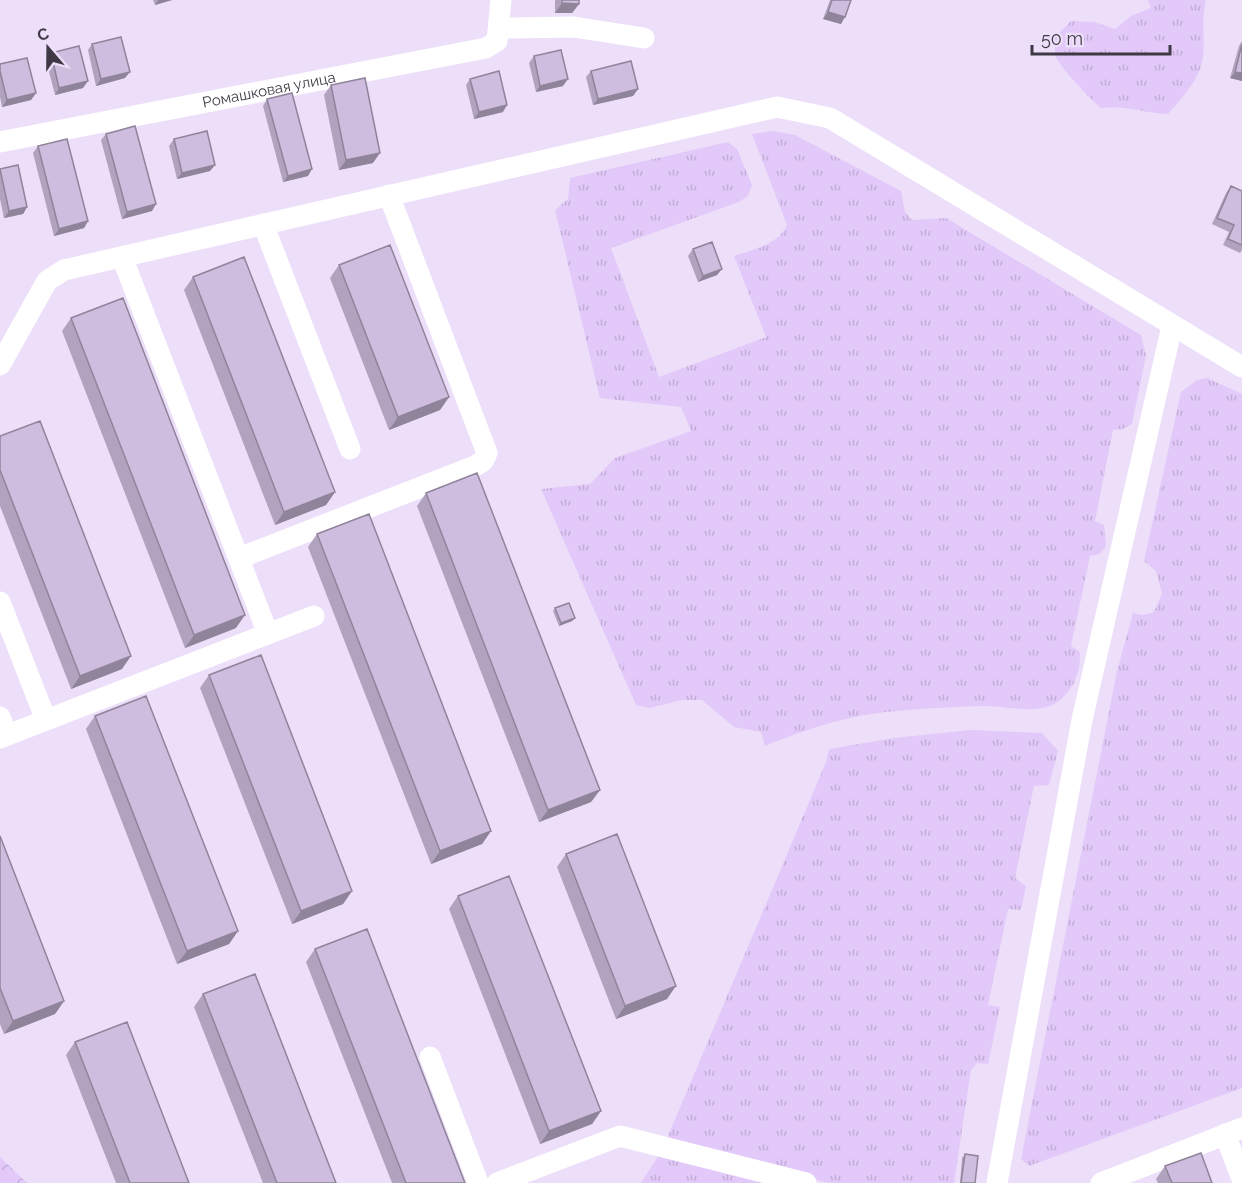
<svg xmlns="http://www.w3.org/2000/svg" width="1242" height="1183" viewBox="0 0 1242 1183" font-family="Raleway,sans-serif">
<defs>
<pattern id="grass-tufts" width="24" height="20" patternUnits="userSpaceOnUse" patternTransform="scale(1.5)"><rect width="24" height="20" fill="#e2c9f9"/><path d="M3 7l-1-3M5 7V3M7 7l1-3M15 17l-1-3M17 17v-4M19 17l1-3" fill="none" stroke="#c3add7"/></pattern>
<pattern id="forest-crowns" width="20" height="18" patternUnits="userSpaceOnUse" patternTransform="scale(1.5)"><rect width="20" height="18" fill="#e2c9f9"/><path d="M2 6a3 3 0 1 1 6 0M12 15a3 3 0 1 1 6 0" fill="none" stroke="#c3add7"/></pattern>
</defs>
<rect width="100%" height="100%" fill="#eddffa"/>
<path fill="url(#grass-tufts)" d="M1148 0H1206C1201 20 1205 37 1203 57 1200 79 1182 98 1168 114 1142 113 1127 105 1101 108 1092 101 1059 66 1056 57 1054 51 1055 43 1055 37L1071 21 1094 22 1115 29 1131 16 1151 8Z
M773 131 795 135 901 191 905 212 912 220 946 218 1141 335 1146 355 1132 424 1123 429 1113 430 1095 521 1104 525 1106 546 1100 554 1090 556 1071 646 1080 652C1081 673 1072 695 1052 705 1033 714 1004 706 984 706 955 707 926 708 897 711 851 714 807 729 765 746L761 732 734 727 702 700H681L650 708 636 705 541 489 590 484 615 458 691 431 681 407 600 398 555 210 568 199 570 178 728 142 737 149 752 185 748 196 739 202 611 248 659 377 766 337 734 256C754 249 778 245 787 225L752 134Z
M1207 378 1242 394V1088L1029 1166 1021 1159 1117 671 1133 613 1143 615 1154 612 1162 593 1156 571 1144 561 1181 392 1197 380Z
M970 730 1042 733 1058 751 1049 785 1034 786 1015 878 1026 886 1021 910 1008 909 988 1005 1000 1007 988 1064 977 1063 971 1070 954 1183H829L669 1140 668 1136 826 762 829 749 894 738Z
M662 1150 781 1183H641Z"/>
<path fill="url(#forest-crowns)" d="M0 1157 27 1183H0Z"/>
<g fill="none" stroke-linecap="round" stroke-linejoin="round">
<g stroke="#fff" stroke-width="21">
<path d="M500 28 574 27 644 38"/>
<path id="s1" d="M0 142 486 48 497 41 501 0"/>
<path d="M263 224 350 449"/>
<path d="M122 257 268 634"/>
<path d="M0 365 47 281 64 270 777 107 830 118 1242 367"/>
<path d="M239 558 475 466 483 461 487 453 389 195"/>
<path d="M0 602 46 720"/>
<path d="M0 717 7 735"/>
<path d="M0 738 314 616"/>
<path d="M430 1057 478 1183"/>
<path d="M1225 1134 1242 1179"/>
<path d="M497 1183 620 1136 806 1183"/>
<path d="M997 1183 1082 720 1172 326"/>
<path d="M1101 1183 1242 1128"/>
</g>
</g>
<path fill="#b1a3bf" d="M153 0H172L155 5Z
M555 0H579V4L572 13H555Z
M830 0H851L841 24 823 19Z
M1242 41V81L1230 78 1239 46Z
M92 44 125 78 96 86 88 50Z
M51 53 83 88 55 95 46 60Z
M534 56 563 86 536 92 529 63Z
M0 64 36 93 31 100 2 107 0 97Z
M591 71 638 89 633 96 593 105 586 77Z
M470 79 503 112 474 119 466 85Z
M331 85 373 163 339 170 324 95Z
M267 99 308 176 283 182 263 106Z
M106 134 152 211 122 219 101 140Z
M174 139 215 165 210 171 177 179 169 146Z
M38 146 88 221 84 228 54 236 33 153Z
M0 169 27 207 23 214 4 218 0 199Z
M1231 186 1242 191V250L1240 253 1223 245 1229 232 1212 224 1226 193Z
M693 249 717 275 698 282 688 256Z
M339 265 449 397 440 410 389 430 330 278Z
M193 277 335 492 326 505 275 525 184 290Z
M71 318 236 628 185 648 62 331Z
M0 436 122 669 71 689 0 506Z
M426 493 600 790 591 802 539 822 417 506Z
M317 534 491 831 482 844 431 864 308 547Z
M555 608 575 618 572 621 559 626 553 611Z
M209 675 352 891 343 904 292 924 200 688Z
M95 716 238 931 229 944 177 964 86 729Z
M0 836 64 1001 55 1014 4 1034 0 1024Z
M566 854 667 999 616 1019 557 867Z
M458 896 601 1111 592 1124 540 1144 449 909Z
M315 949 465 1183H392L306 962Z
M203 994 336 1183H263L194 1007Z
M75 1042 189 1183H116L66 1055Z
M965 1154 975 1183H960L962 1158Z
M1165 1166 1212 1183H1158L1156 1179Z"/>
<path fill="#90849b" d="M158 0H172L155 5Z
M562 3 579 4 572 13H555Z
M828 12 845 17 841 24 823 19Z
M130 72 125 78 96 86 101 79Z
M1235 72 1242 73V81L1230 78Z
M568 79 563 86 536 92 540 86Z
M88 81 83 88 55 95 59 88Z
M638 89 633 96 593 105 598 99Z
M36 93 31 100 2 107 7 100Z
M507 105 503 112 474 119 479 112Z
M380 153 373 163 339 170 346 160Z
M215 165 210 171 177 179 182 173Z
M312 169 308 176 283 182 288 176Z
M156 204 152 211 122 219 127 212Z
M27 207 23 214 4 218 9 211Z
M88 221 84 228 54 236 59 229Z
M722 269 717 275 698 282 703 276Z
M449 397 440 410 389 430 398 417Z
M335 492 326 505 275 525 284 512Z
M245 615 236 628 185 648 194 635Z
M575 618 572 621 559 626 561 623Z
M131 656 122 669 71 689 80 676Z
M600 790 591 802 539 822 548 810Z
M491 831 482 844 431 864 440 851Z
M352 891 343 904 292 924 301 911Z
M238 931 229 944 177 964 187 951Z
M676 986 667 999 616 1019 625 1006Z
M64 1001 55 1014 4 1034 13 1021Z
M601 1111 592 1124 540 1144 549 1131Z"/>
<path fill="#cebdde" stroke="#90849b" stroke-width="1.5" d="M562 0H579V4L562 3Z
M832 0H851L845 17 828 12Z
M121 37 130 72 101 79 92 44Z
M1242 44V73L1235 72Z
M79 46 88 81 59 88 51 53Z
M561 50 568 79 540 86 534 56Z
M27 58 36 93 7 100 0 71V64Z
M631 61 638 89 598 99 591 71Z
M499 71 507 105 479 112 470 79Z
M365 78 380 153 346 160 331 85Z
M292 93 312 169 288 176 267 99Z
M135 126 156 204 127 212 106 134Z
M207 131 215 165 182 173 174 139Z
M67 139 88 221 59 229 38 146Z
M18 165 27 207 9 211 0 169Z
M1231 186 1242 191V245L1228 239 1234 225 1217 218Z
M712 242 722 269 703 276 693 249Z
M390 245 449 397 398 417 339 265Z
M244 257 335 492 284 512 193 277Z
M123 298 245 615 194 635 71 318Z
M40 421 131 656 80 676 0 470V436Z
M477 473 600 790 548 810 426 493Z
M369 514 491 831 440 851 317 534Z
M569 603 575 618 561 623 555 608Z
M261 655 352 891 301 911 209 675Z
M146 696 238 931 187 951 95 716Z
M617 834 676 986 625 1006 566 854Z
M0 836 64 1001 13 1021 0 988Z
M509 876 601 1111 549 1131 458 896Z
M367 929 465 1183H406L315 949Z
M255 974 336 1183H277L203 994Z
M127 1022 189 1183H130L75 1042Z
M1201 1153 1212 1183H1172L1165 1166Z
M965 1154 978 1156 975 1183H961Z"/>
<g text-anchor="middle" stroke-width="6" stroke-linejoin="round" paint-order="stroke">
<g font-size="15" fill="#3f3845" stroke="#eddffa">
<text dy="5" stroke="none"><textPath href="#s1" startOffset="274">Ромашковая улица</textPath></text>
</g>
</g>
<g transform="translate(48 48) rotate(340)" stroke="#eddffa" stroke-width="4.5" paint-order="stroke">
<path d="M0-4.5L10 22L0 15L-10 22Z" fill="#3f3845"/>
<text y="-9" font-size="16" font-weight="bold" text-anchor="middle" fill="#3f3845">С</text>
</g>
<path d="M1032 45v9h138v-9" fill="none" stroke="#3f3845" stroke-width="3"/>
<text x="1041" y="45" font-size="18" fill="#3f3845" stroke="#eddffa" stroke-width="4.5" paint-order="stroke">50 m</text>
</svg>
